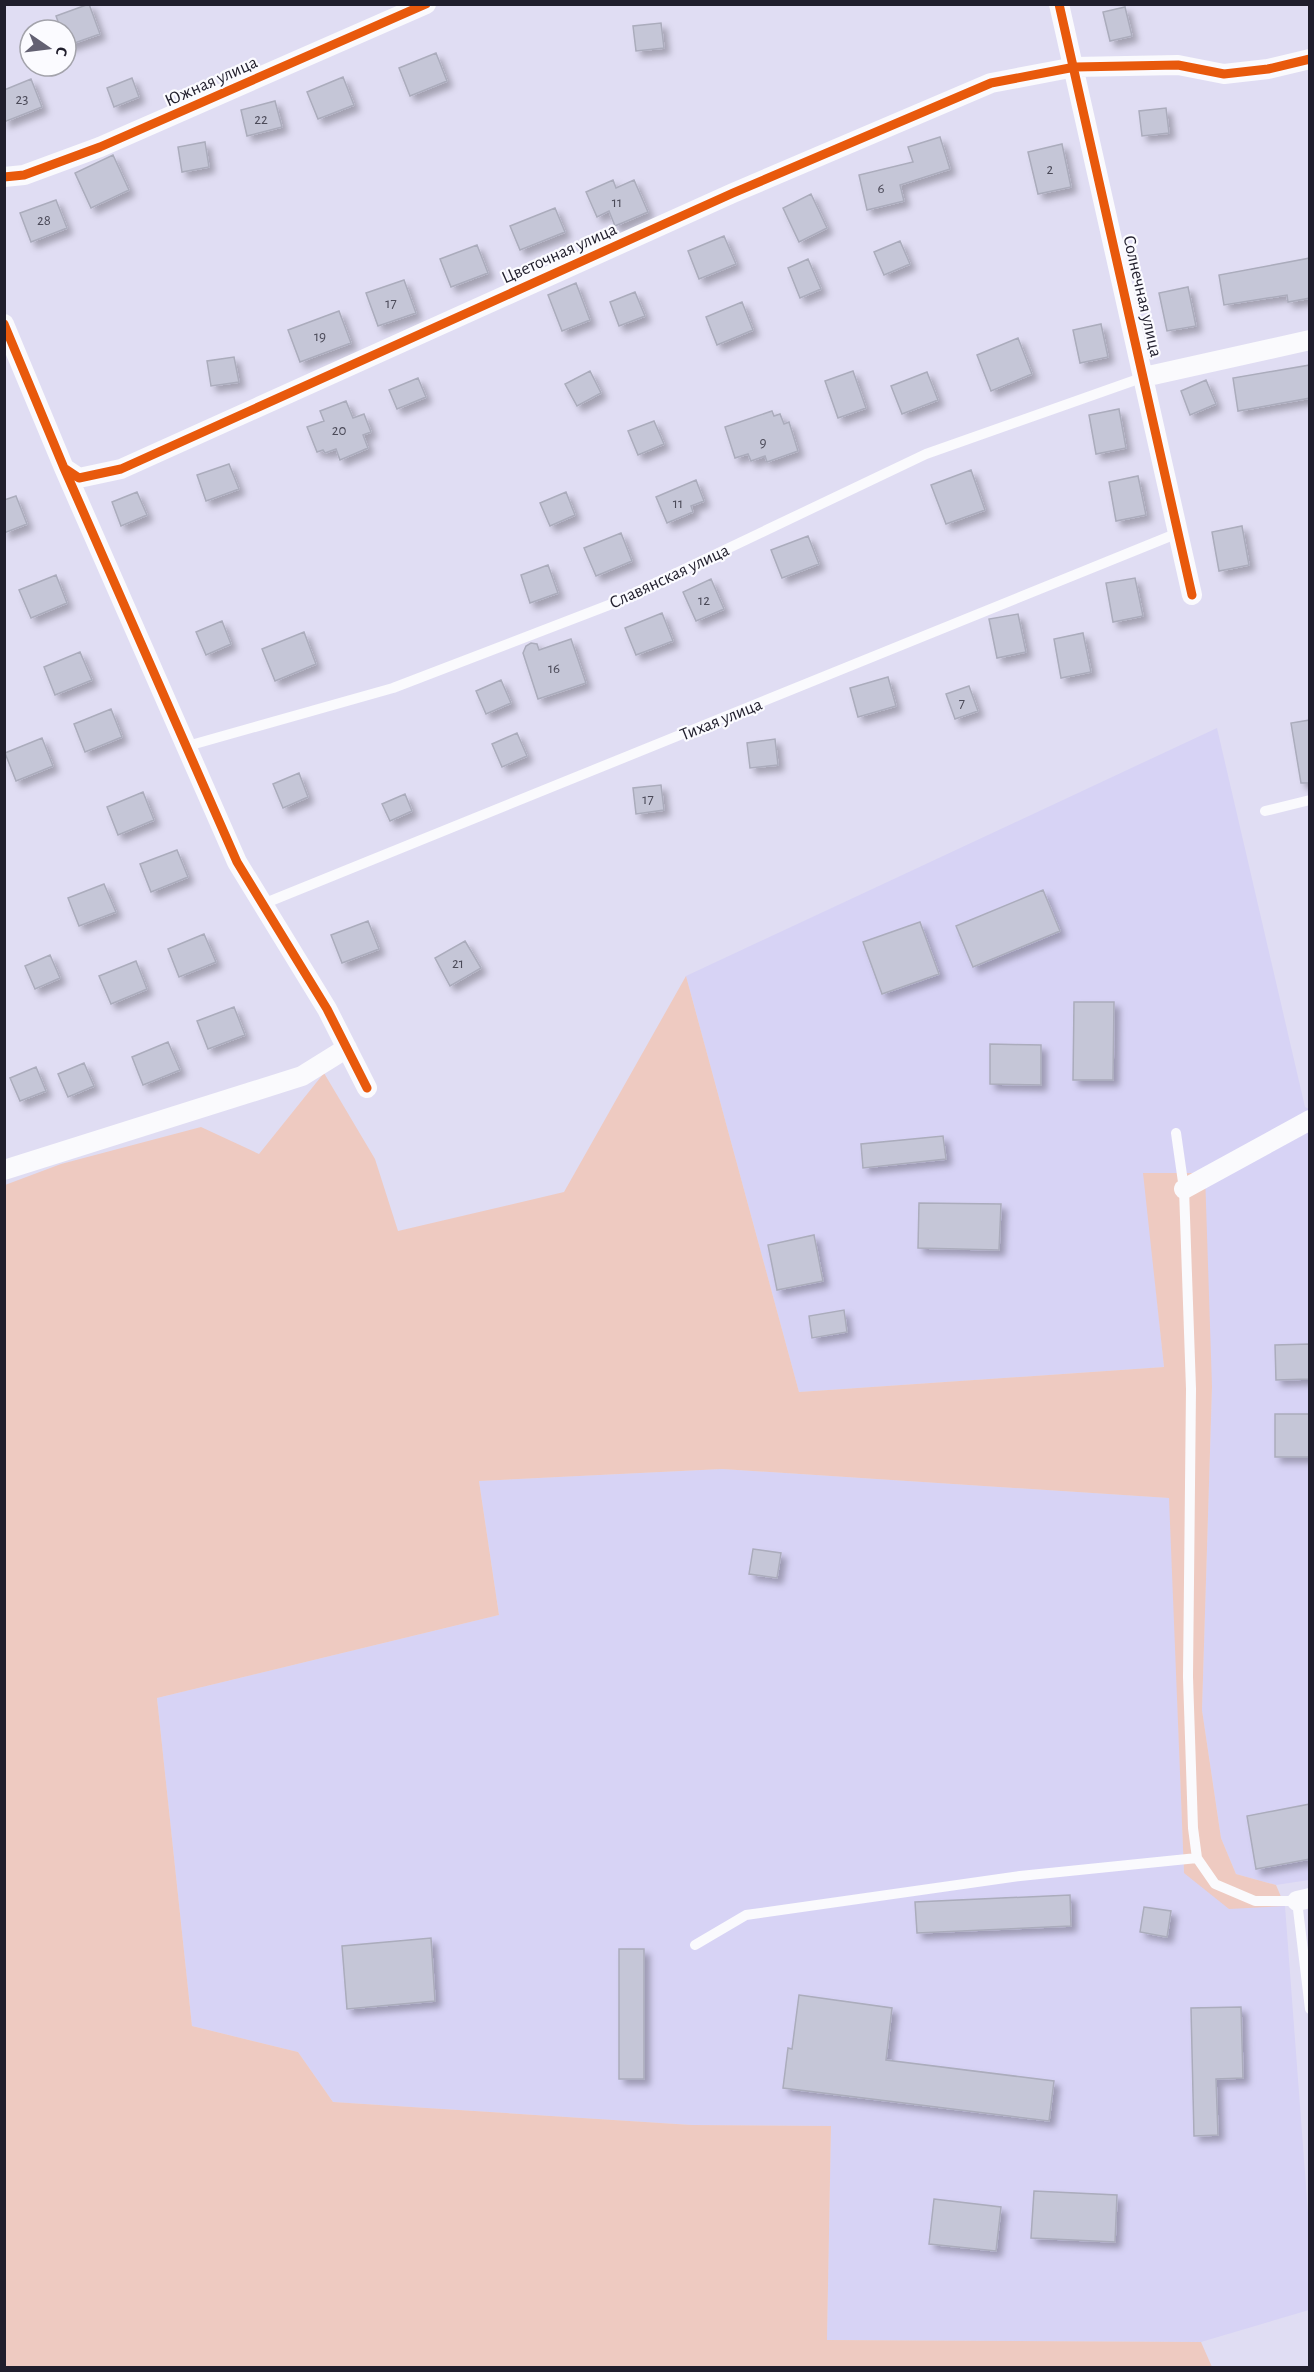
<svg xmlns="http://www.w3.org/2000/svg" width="1314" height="2372" viewBox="0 0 1314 2372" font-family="'Alegreya Sans',sans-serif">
<defs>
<filter id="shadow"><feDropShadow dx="5.5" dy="5.5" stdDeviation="3" flood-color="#0004"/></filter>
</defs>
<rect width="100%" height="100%" fill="#e0ddf3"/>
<path fill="#d7d3f5" d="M1217 728 1305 1107 1309 1109V1880L1276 1885 1236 1874 1221 1838 1202 1710 1212 1387 1144 1173 1164 1367 799 1392 686 976Z
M722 1469 1170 1498 1184 1873 1285 1906 1309 2226V2310L1201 2342 827 2340 831 2126 692 2125 333 2102 298 2052 192 2026 157 1698 499 1615 479 1481Z"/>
<path fill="#eecac1" d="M686 976 799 1392 1164 1367 1143 1173H1205L1212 1387 1202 1710 1221 1838 1236 1874 1276 1885 1285 1906 1229 1909 1184 1873 1169 1498 722 1469 479 1481 499 1615 157 1698 192 2026 298 2052 333 2102 692 2125 831 2126 827 2340 1201 2342 1212 2367 5 2368V1185L61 1164 201 1127 259 1154 324 1073 375 1159 398 1231 564 1192Z"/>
<path fill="#c5c6d7" stroke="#abacbc" stroke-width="1.5" filter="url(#shadow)" d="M89 4 100 34 66 46V30H61L56 16Z
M1125 7 1132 36 1110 41 1103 12Z
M661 23 664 48 636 51 633 26Z
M436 53 447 81 410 96 399 68Z
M343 77 354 105 318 119 307 92Z
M132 78 139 97 114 107 107 88Z
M31 79 42 107 4 122V90Z
M275 101 282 127 247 136 241 110Z
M1166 108 1169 133 1142 136 1139 111Z
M940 137 950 169 900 185 904 201 867 210 859 175 913 162 908 147Z
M205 142 209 167 182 172 178 147Z
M1062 144 1071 187 1038 194 1028 152Z
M113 155 129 190 91 208 75 173Z
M613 180 616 188 634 180 648 212 615 226 609 211 597 217 586 192Z
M811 194 827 228 799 242 783 208Z
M56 200 67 228 31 242 20 213Z
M555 208 565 232 520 250 510 226Z
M724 236 736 264 699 279 688 251Z
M900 241 910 264 884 275 874 252Z
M477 245 488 273 451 287 440 259Z
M1310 258V298L1288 302 1287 295 1224 305 1219 275Z
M808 259 821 289 800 298 788 268Z
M404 280 416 313 378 326 366 293Z
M576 283 590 320 562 331 548 295Z
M1188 287 1196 326 1167 331 1159 293Z
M635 292 645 316 619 326 610 302Z
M742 302 753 330 717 345 706 317Z
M339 311 351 343 300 362 288 330Z
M1101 324 1108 357 1080 363 1073 330Z
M1018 338 1032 374 991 391 977 355Z
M234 357 239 382 211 386 207 361Z
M1310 365V398L1238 411 1233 378Z
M590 371 601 393 577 406 565 384Z
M853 371 866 408 838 418 825 381Z
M927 372 938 400 902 414 891 386Z
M418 378 426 397 397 409 389 390Z
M1206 380 1216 404 1190 415 1181 391Z
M346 401 353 418 364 414 371 432 363 435 368 448 340 460 336 449 325 453 323 450 317 452 307 427 324 421 320 411Z
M1119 409 1126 448 1096 454 1089 415Z
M772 411 774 416 780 414 784 424 789 422 798 451 767 462 765 456 751 461 748 454 735 458 725 427Z
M654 421 664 444 638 455 628 431Z
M229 464 239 489 206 501 197 475Z
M971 470 985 510 946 524 931 485Z
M1138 476 1146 515 1116 521 1109 482Z
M696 480 704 501 691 506 693 512 667 523 656 497Z
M137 492 147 515 121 526 112 502Z
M566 492 575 515 550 526 540 503Z
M16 496 27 524 4 533V500Z
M1242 526 1249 565 1219 571 1212 532Z
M621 533 632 561 596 576 584 548Z
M808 536 819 564 782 578 771 550Z
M548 565 558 593 530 603 521 575Z
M56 575 67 603 31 618 19 590Z
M1135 578 1143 616 1113 622 1106 583Z
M711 579 724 609 696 621 683 592Z
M662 613 673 641 636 655 625 628Z
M1018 614 1026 652 997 658 989 619Z
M222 621 231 644 206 655 196 632Z
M304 632 316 664 275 681 262 649Z
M1083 633 1091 672 1061 678 1054 639Z
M571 639 586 683 538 699 523 653 526 646 531 643 537 644 539 650Z
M80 652 92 680 55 695 44 667Z
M888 677 896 706 858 717 850 688Z
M501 680 511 703 486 714 476 691Z
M969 686 978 711 955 719 946 694Z
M111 709 122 737 85 752 74 724Z
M1310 720V783H1301L1291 723Z
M517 733 527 756 502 767 492 744Z
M42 738 53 766 16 781 5 753Z
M775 739 778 765 750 768 747 743Z
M299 773 308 797 283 808 273 784Z
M661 785 664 810 636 814 633 788Z
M143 792 154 820 118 835 107 807Z
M405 794 412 811 390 821 382 804Z
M177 850 188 877 151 892 140 864Z
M104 884 116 912 79 926 68 898Z
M1043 890 1060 931 973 967 956 926Z
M368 921 379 949 342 963 331 935Z
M920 922 939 974 882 994 863 942Z
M204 934 216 962 179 977 168 949Z
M465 941 481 968 450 986 435 958Z
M50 955 60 978 35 989 25 966Z
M136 961 147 989 111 1004 99 976Z
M1074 1002H1114L1113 1080H1073Z
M234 1007 245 1035 208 1049 197 1021Z
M168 1042 180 1070 143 1085 132 1057Z
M990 1044 1041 1045V1085L990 1084Z
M84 1063 94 1086 68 1097 58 1074Z
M36 1067 46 1091 20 1101 10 1078Z
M943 1136 946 1159 863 1168 861 1144Z
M919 1203 1001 1204 999 1250 918 1248Z
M814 1235 823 1281 777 1290 768 1245Z
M844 1310 847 1332 812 1338 809 1316Z
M1310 1344V1379L1276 1380 1275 1345Z
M1275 1414H1310V1457H1275Z
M753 1549 781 1553 777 1578 749 1574Z
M1310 1804V1859L1256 1869 1247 1816Z
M1070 1895 1071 1926 917 1933 915 1902Z
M1144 1907 1171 1911 1167 1937 1140 1932Z
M431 1938 435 2001 347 2009 342 1946Z
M619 1949H644V2079H619Z
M799 1995 892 2008 886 2060 1054 2081 1049 2121 783 2088 788 2048 792 2049Z
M1241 2007 1243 2078 1216 2079 1218 2135 1194 2136 1191 2008Z
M1034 2191 1117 2195 1115 2242 1031 2238Z
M934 2199 1001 2207 996 2251 929 2244Z"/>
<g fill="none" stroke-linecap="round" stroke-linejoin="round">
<path stroke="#fafafd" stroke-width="10" d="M184 747 393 688 609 605 926 454 1144 377
M1265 811 1310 800
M263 904 1178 533
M1176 1133 1184 1189 1191 1389 1188 1677 1193 1828 1197 1858 1215 1884 1255 1901H1297L1310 2009
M695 1945 746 1915 1020 1876 1197 1858"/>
<path stroke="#fafafd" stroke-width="20" d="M1059 4 1192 595
M4 177 24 175 100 147 426 4
M4 324 64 468 237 862 327 1009 367 1088
M1144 377 1310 340
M64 468 79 478 121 469 733 193 991 83 1075 67 1178 65 1224 74 1268 69 1310 59
M4 1170 302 1076 347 1048
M1184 1189 1310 1120
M1297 1901 1310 1898"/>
<g stroke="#fbfbff" stroke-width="13">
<path id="cycleway" d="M1059 4 1192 595
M4 177 24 175 100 147 426 4
M4 324 64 468 237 862 327 1009 367 1088
M64 468 79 478 121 469 733 193 991 83 1075 67 1178 65 1224 74 1268 69 1310 59"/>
</g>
<use href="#cycleway" stroke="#e8590c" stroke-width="9"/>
</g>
<g text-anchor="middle" stroke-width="4.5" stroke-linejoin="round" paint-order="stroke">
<g font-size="15" fill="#4b4a58">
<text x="22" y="104">23</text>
<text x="261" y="124">22</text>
<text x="1050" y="174">2</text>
<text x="881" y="193">6</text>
<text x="617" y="207">11</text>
<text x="44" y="225">28</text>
<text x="391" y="308">17</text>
<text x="320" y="341">19</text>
<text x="339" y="435">20</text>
<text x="763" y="447">9</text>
<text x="678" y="508">11</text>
<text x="704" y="605">12</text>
<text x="554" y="673">16</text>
<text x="962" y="708">7</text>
<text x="648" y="804">17</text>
<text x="458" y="968">21</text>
</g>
<g font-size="18" fill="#201e2c" stroke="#fbfbff">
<text transform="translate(211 81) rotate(-24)" y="6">Южная улица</text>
<text transform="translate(559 253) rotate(-24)" y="6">Цветочная улица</text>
<text transform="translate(1143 296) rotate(77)" y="6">Солнечная улица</text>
<text transform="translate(669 576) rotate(-25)" y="6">Славянская улица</text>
<text transform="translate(721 719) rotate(-22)" y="6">Тихая улица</text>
</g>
</g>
<rect width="1314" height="2372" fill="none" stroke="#201e2c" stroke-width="12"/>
<g transform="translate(48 48) rotate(104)"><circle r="28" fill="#fbfbff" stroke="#a3a3ab" stroke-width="1.5"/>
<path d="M0-4.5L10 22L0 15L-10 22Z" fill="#636172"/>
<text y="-9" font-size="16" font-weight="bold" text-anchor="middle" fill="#201e2c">С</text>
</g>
</svg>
